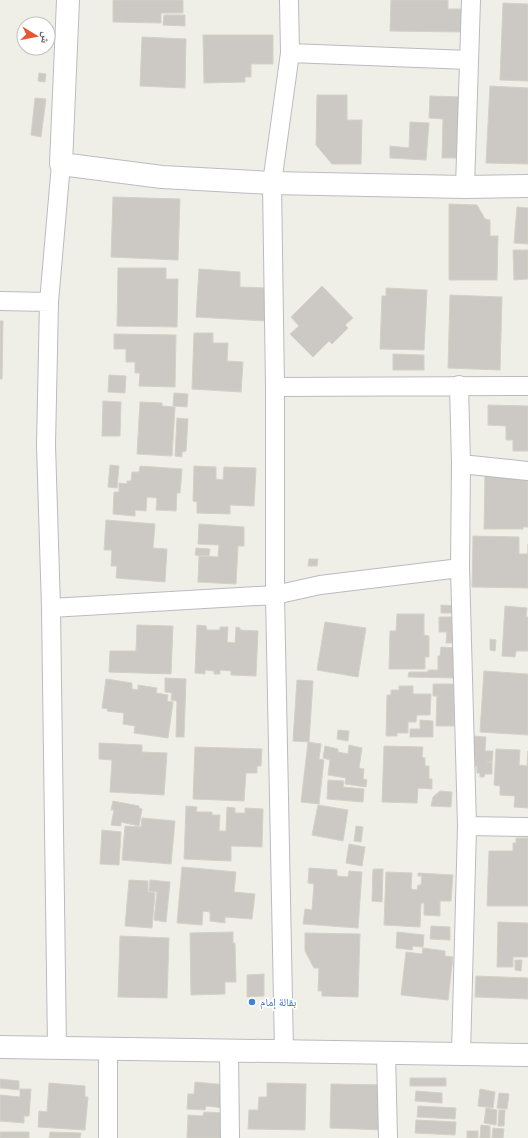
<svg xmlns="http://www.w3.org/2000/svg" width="528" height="1138" viewBox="0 0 528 1138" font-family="Quicksand,'Noto Naskh Arabic',sans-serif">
<rect width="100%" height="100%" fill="#f0efe7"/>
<path fill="#ccc9c4" stroke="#d4d1c5" d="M113 0H183V13H161V23L113 22Z
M391 0H448V9H463L462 32 390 31Z
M503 3 528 4V81L500 80Z
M164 15H185V26L163 25Z
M203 35H273V64H251V77H245V82L204 83Z
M142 37 186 39 185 88 140 86Z
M39 73 46 74 45 82 38 81Z
M490 86 528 88V164L486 163Z
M317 95H347V120H362L361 164H332L316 145Z
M430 96 464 97 462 158H442L443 119 429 118Z
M35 98 46 99 41 137 31 135Z
M410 122 429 123 426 160 390 158V146L409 148Z
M113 197 180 199 178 260 111 257Z
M449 204 477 205 485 219 490 220V236H498L497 280H449Z
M517 207 528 208V244L514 243Z
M513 250H528V279L514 280Z
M118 268H166V279H178L177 327 117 326Z
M199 269 240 272V287L268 288 266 321 196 317Z
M322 286 353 318 345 325 348 328 332 344 329 341 313 357 290 334 299 326 291 317Z
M386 288 427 290 424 350 380 349 382 296H386Z
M450 295 502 297 500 370 448 368Z
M0 321H3L2 379H0Z
M194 333H213V343H228L227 361 243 362 241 392 192 389Z
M114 334 176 335 175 387 139 386 140 373H135V362H126V349H114Z
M393 354 424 355V370H393Z
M109 375 126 376 125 393 108 392Z
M174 393 188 394 187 407 173 406Z
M103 401 121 402 120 436H102Z
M140 402 162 403V406L175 407 172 456 137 454Z
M488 405 528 406V451H513V440H506V426L488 425Z
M177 418 188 419 186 451 182 452V457L175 456Z
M110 465 119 466 117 488 108 487Z
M140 466 182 469 180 493H177L176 511 156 510 157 498 147 497 146 511 135 510V516L113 514 114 492H119V483L127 484V481H131L132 472H139Z
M194 466 216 467V479L223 480 224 467 256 468 254 506 230 505V514L197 513V502L193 501Z
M485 473 528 474V527H523V529H484Z
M106 520 155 524 153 548 167 549 165 582 116 578 117 566H111L112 550H104Z
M199 524 244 527V546H238L236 584 198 582 199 556 218 557 219 545 198 544Z
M473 536 519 537V554H528V544V588L472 587Z
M196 548 210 549 209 556 195 555Z
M309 559H318L317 566H308Z
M441 605 457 606V613H441Z
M505 606 527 608 526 617H528V651H516L515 657 502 656Z
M397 614H424V635L429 636V657H425V669H389L390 631H396Z
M439 617H455V643H446L447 632H439Z
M325 622 366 628 358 677 317 670Z
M137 625 173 626 171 674 109 672 110 651H136Z
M197 625 206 626 207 630H220V627H228L227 642 235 643 236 627 240 628V630L258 631 256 676 231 675V671L220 670V674H214V671L205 670V674L195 673Z
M490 639 496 640 495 651 490 650Z
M441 647 458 648 457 678 408 677 409 672H428V670H438V656H440Z
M484 671 528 674V735L480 732Z
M165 678 186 679 184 737H176L177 701 171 700 172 693 165 692Z
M106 679 132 683V689L138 690V685L157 688 156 693 168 695 167 701 173 702 168 738 134 733 135 726 123 724 124 713 107 711 108 709 102 708Z
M297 680 313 681 309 742 293 741Z
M433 684H454V726H436L437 696H433Z
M399 686H413V694H431L430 715H417L416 722H408V733H397V736H386L387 695H391V690H399Z
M420 720 433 721V737H410V729H420Z
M338 730 349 731 348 741 337 739Z
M473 736 486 737 485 751H493L492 762H487H492V774H485L484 777H480V773H477V766H475V754H472Z
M308 742 321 744 319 759 324 760 319 804 301 802Z
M99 743 142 745V752L167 753 164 795 110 792 112 760 99 759Z
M349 745 362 748 359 768 364 769 363 779 367 780 366 787 345 784 346 778 328 775 330 760 323 758 325 746 338 749V752L348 754Z
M384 746 423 747 422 757 425 758V766H429V779H432V789L418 788 417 803 382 802Z
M195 747 262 749 261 766H257V773H246L244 801 193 799Z
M496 749 520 750 519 765 527 766 528 751V808L514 807 515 796 500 795V786L494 785Z
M328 780 344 781 343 787 364 789 363 802 327 799Z
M440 791 452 792 451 807 431 806 433 797Z
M113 801 139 806V808L142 809 139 826 121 822V826L111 825 114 810H111Z
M318 805 348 810 343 841 312 835Z
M186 806 197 807 196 812H212V815H220L219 831H226L227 807 235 808V813H245V808L263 809 262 847 231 846V861L184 859Z
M142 818 175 821 171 864 122 860 125 826 141 827Z
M356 826 363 827 361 842 354 841Z
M102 830 121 832 119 865 100 864Z
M516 838H528V906H487L489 851H513V843H516Z
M349 844 365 847 362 866 346 863Z
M182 867 236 872 234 892 255 894 252 919 225 917V923L210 921V912L203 911 202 925 177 923Z
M309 868 337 870V876L348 877 349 871 362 872 358 928 303 924 305 909 312 910 314 884 308 883Z
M373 869H383L382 902 372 901Z
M386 872 412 873 411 889 417 890 418 885H421L422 876H418V873L453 875 451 901H440V916L424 915V903H421L420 927 384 925Z
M129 880 148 881V892L155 893 152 928 125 926Z
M150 880 170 882 166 922 154 920 157 892 149 891Z
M498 922 528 923V957H513V967H497Z
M431 926 450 927V940L430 939Z
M233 932V943H235L236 982H225V994L191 995 190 933Z
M397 932 424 935 423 947 413 946 412 950 396 948Z
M305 933 360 934 358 997 322 996V991H318L319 968H314L305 951Z
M120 936 169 938 167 998 118 997Z
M423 948 445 951V956L453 957 448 1000 401 995 406 952 422 954Z
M515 960H522L521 971 515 970Z
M264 974V996L247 997V975Z
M476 976 528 978V999L475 997Z
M410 1078H446V1086H410Z
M0 1079 19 1081V1090L0 1088Z
M195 1082 227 1085 225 1108 206 1106 205 1110 187 1109 188 1094H194Z
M49 1083 85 1086V1097H88L85 1130 38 1127 39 1111 47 1112Z
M267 1083 306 1084 305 1130 248 1129 249 1110H258L259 1097H267Z
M331 1084 385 1085V1130L330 1128Z
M20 1089H31L29 1116H24V1123L0 1121V1095L20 1097Z
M480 1089 495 1092 493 1108 478 1106Z
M416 1091 442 1093V1103L415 1101Z
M499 1093 509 1094 507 1109 497 1108Z
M418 1106 456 1108 455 1119 417 1117Z
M486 1108 497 1110 496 1125 484 1123Z
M499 1110H505L504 1126H498Z
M204 1112 225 1113 221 1138H187L188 1115 203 1116Z
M416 1120 456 1122 455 1135 415 1133Z
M481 1125 490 1126V1138H480Z
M493 1128 504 1129 503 1138H492Z
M467 1131H478V1138H467Z
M0 1132H29V1138H0Z
M50 1132 81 1133 80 1138H49Z"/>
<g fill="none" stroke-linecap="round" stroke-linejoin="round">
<g stroke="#b9bbc0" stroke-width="20">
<path id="street" d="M290 53 469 60
M465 187 471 0
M0 301 49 302
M459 385 461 464 460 568 467 826 461 1054
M275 387 528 386
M461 464 528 471
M51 608 275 595 320 585 460 568
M467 826 528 827
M57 1048 51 608 46 445 49 302 61 164
M229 1050 230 1138
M284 1051 275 595V387L272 183 290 53 289 0
M386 1053 388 1138
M108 1138V1048"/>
</g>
<g stroke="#babcc2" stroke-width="24">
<path id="secondary" d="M68 0 61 164 162 177 272 183 465 187 528 186
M0 1047 528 1055"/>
</g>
<use href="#street" stroke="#fff" stroke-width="18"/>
<use href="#secondary" stroke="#fff" stroke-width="22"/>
</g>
<circle fill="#3f7fe0" stroke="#fff" stroke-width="1.5" cx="252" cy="1002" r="4"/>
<g text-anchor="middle" stroke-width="3.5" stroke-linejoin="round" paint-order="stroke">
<g font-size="11" fill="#366cbe" stroke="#fff" text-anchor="start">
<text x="260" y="1006">بقالة إمام</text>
</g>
</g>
<g transform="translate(36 36) rotate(100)"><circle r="19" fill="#ffffff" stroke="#bfc0c2"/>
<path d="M0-3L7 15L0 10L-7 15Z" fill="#e65637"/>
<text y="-6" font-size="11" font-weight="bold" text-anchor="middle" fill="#5e6166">ش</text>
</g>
</svg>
